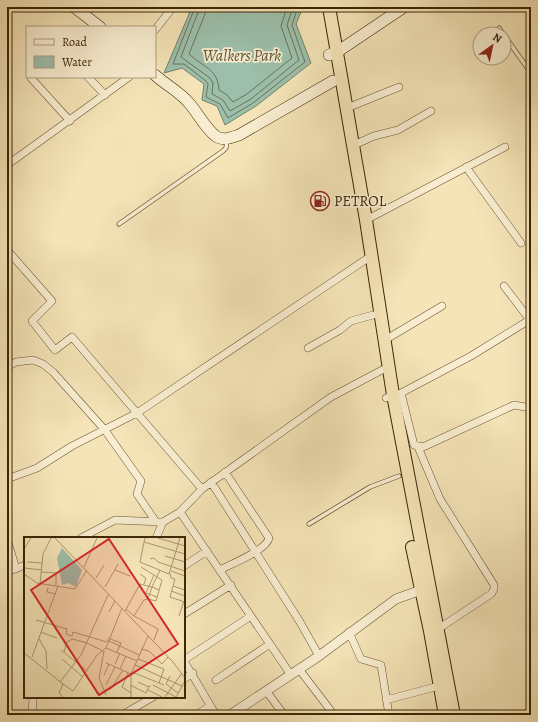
<svg xmlns="http://www.w3.org/2000/svg" width="538" height="722" viewBox="0 0 538 722" font-family="Alegreya,serif">
<rect width="100%" height="100%" fill="#f4e4b7"/>
<filter id="stains"><feTurbulence type="fractalNoise" baseFrequency=".005" numOctaves="4"/><feColorMatrix values="0 0 0 0 .2 0 0 0 0 .09 0 0 0 0 .02 0 0 0 .5 -.17"/></filter>
<radialGradient id="worn" r=".72"><stop offset=".6" stop-color="#630" stop-opacity="0"/><stop offset="1" stop-color="#630" stop-opacity=".3"/></radialGradient>
<path fill="#9cbfab" stroke="#768168" d="M192 7H303L296 24 311 63 256 106 225 125 217 106 202 100 204 84 182 68 164 73Z"/>
<g fill="none" stroke-linecap="round" stroke-linejoin="round">
<path stroke="#6c7258" stroke-width="1" d="M195 7 173 64H184L206 81 208 84 206 97 220 104 228 118 253 103 305 62 292 25 298 7
M200 7 181 57 210 78 213 83 212 94 223 100 230 111 251 99 299 60 287 25 293 7
M206 7 205 14 189 54C203 67 218 69 219 90L227 95 233 102 247 94 292 58 281 26 287 7"/>
<g stroke="#6b5531" stroke-width="5">
<path id="service" d="M499 28 503 34
M504 35 531 73
M119 224 223 151 226 148 227 141
M309 524 370 487 399 476"/>
</g>
<g stroke="#6b5531" stroke-width="8">
<path id="minor" d="M155 30 173 7
M88 77 105 95
M31 78 70 121
M347 108 399 87
M354 145 374 136 398 130 431 111
M7 165 129 77
M466 167 521 243
M366 220 505 147
M7 250 52 301 32 321 55 350 72 337 202 489
M504 286 530 320
M385 340 442 306
M308 348 340 330 351 321 373 315
M7 367 16 362 33 360 43 364 53 372 104 429 141 481 137 494 156 522
M401 393 414 445 423 447 514 405 531 408
M386 398 401 393 471 356 531 319
M418 447 440 499 494 585V589L491 594 438 629
M7 479 37 468 72 446 137 413 371 256
M211 482 300 622 319 656
M81 538 115 520 163 522 180 512
M156 538 163 522
M7 539 16 569
M184 566 207 551
M220 570C231 564 267 550 269 538L225 472
M7 572 25 565
M184 614 231 585
M349 632 361 659 381 665 389 715
M184 660 251 616
M184 661 216 715
M299 669 334 715
M291 675 180 512 202 489 331 397 382 370
M184 679 193 673
M216 680 270 644
M267 692 284 715
M386 700 439 686
M32 715 33 697
M122 715 153 697
M196 715 210 706"/>
</g>
<g stroke="#6b5531" stroke-width="10">
<path id="tertiary" d="M230 715 319 656 396 599 421 590"/>
</g>
<g stroke="#3d2504" stroke-width="12">
<path id="secondary" d="M74 7 100 27
M329 55 337 52 404 7
M155 75C166 85 180 92 189 103 198 113 206 130 217 137 225 141 232 137 239 135L333 81"/>
</g>
<g stroke="#3d2504" stroke-width="14">
<path id="trunk" d="M329 7 366 220 393 395 454 715
M412 547 430 631 445 715"/>
</g>
<use href="#service" stroke="#f8edd0" stroke-width="3.5"/>
<use href="#minor" stroke="#f8edd0" stroke-width="7"/>
<use href="#tertiary" stroke="#f8edd0" stroke-width="9"/>
<use href="#secondary" stroke="#f8edd0" stroke-width="11"/>
<use href="#trunk" stroke="#f4e4b7" stroke-width="12"/>
</g>
<defs>
<g id="fuel-ring" transform="scale(1)"><circle r="9.5" fill="#f8edd0" stroke="#8f2418" stroke-width="1.5"/><path d="M-5.5-6h7V0h2V4h1.3V-2.5L3-4.5l.8-.8L6-3V5H2.5V1h-1V6h-7ZM-4.2-4.7v3.2H.2V-4.7Z" fill="#8f2418"/></g>
</defs>
<g fill-rule="evenodd">
<use href="#fuel-ring" x="320" y="201"/>
</g>
<g text-anchor="middle" stroke-width="3.5" stroke-linejoin="round" paint-order="stroke">
<g font-size="15" fill="#3d2504" stroke="#f8edd0" text-anchor="start">
<text x="334" y="206">PETROL</text>
</g>
<g font-size="16" font-style="italic" fill="#5a5336" stroke="#f8edd0">
<text x="242" y="61">Walkers Park</text>
</g>
</g>
<g transform="translate(24 537)">
<rect width="161" height="161" fill="#f4e4b7"/>
<path d="M38 11 58 33 52 50 44 46 38 48 33 21Z" fill="#9cbfab"/>
<path fill="none" stroke="#ab986f" stroke-width="1" d="M31 1 149 125 161 141M121 1 120 5 161 17M134 1 161 9M120 5 116 25 145 37 156 1M0 12 7 1M141 19 161 25M126 22 130 21 134 25 161 34M3 25 18 26M60 30 73 1M117 30 138 43 132 64 124 62M1 31 18 33M91 33 106 39M147 34 161 39M17 35 32 36V48M146 36 147 41 151 42 146 60 161 65M0 37 13 46 51 52 63 33M116 37 122 41 120 47M130 38 122 56 133 60M72 41 80 28M16 47 19 17 27 1M149 49 161 53M81 50 94 27M24 51 23 55 31 57M147 54 161 59M98 71 82 111 113 124M102 72 110 79 120 63 124 62 128 50 135 53M101 74 116 47 128 50 136 33M85 75 91 64M110 79 134 92 130 103M155 79 160 64M12 83 43 92 42 97 48 99 49 95 83 105M17 95 33 101M84 101 97 106 93 115M15 102 22 114 23 132M83 103 115 118M117 112 125 114 138 127 144 120M37 113 63 134M80 114 75 141 82 158M40 115 43 105 48 102 63 106 79 114M0 116 39 147 35 156 39 160M8 120 34 49M38 122 59 140M114 122 140 132 135 146M82 126 107 137M91 127 96 116M111 128 158 149M96 132 102 119M108 135 140 148M104 136 98 150 107 156M80 138 85 127M146 139 142 147 154 156M36 145 57 118 84 58M114 145 125 150M39 147 49 154 73 118 82 111M82 148 91 130M106 148 122 156 126 148M129 148 152 160M86 153 99 133M124 153 138 160M107 160V137L124 99M141 160 158 136M152 160 161 144"/>
<path fill="#d62828" fill-opacity="0.15" stroke="#d62828" stroke-width="2" d="M85 2 154 107 75 158 7 53Z"/>
<rect width="161" height="161" fill="none" stroke="#3d2504" stroke-width="2"/>
</g>
<rect width="538" height="722" fill="none" stroke="#f4e4b7" stroke-width="24"/>
<rect x="8" y="8" width="522" height="706" fill="none" stroke="#3d2504" stroke-width="2"/>
<rect x="12" y="12" width="514" height="698" fill="none" stroke="#3d2504"/>
<rect x="26" y="26" width="130" height="52" fill="#f8edd0" stroke="#ad9d7e"/>
<rect x="34" y="39" width="20" height="6" fill="#f8edd0" stroke="#ad9d7e"/>
<text x="62" y="46" font-size="12" fill="#3d2504">Road</text>
<rect x="34" y="56" width="20" height="12" fill="#9cbfab" stroke="#ad9d7e"/>
<text x="62" y="66" font-size="12" fill="#3d2504">Water</text>
<g transform="translate(492 46) rotate(33)"><circle r="19" fill="#f8edd0" stroke="#ad9d7e"/>
<path d="M0-3L7 15L0 10L-7 15Z" fill="#8f2418"/>
<text y="-6" font-size="11" font-weight="bold" text-anchor="middle" fill="#3d2504">N</text>
</g>
<rect width="100%" height="100%" filter="url(#stains)"/>
<rect width="100%" height="100%" fill="url(#worn)"/>
</svg>
